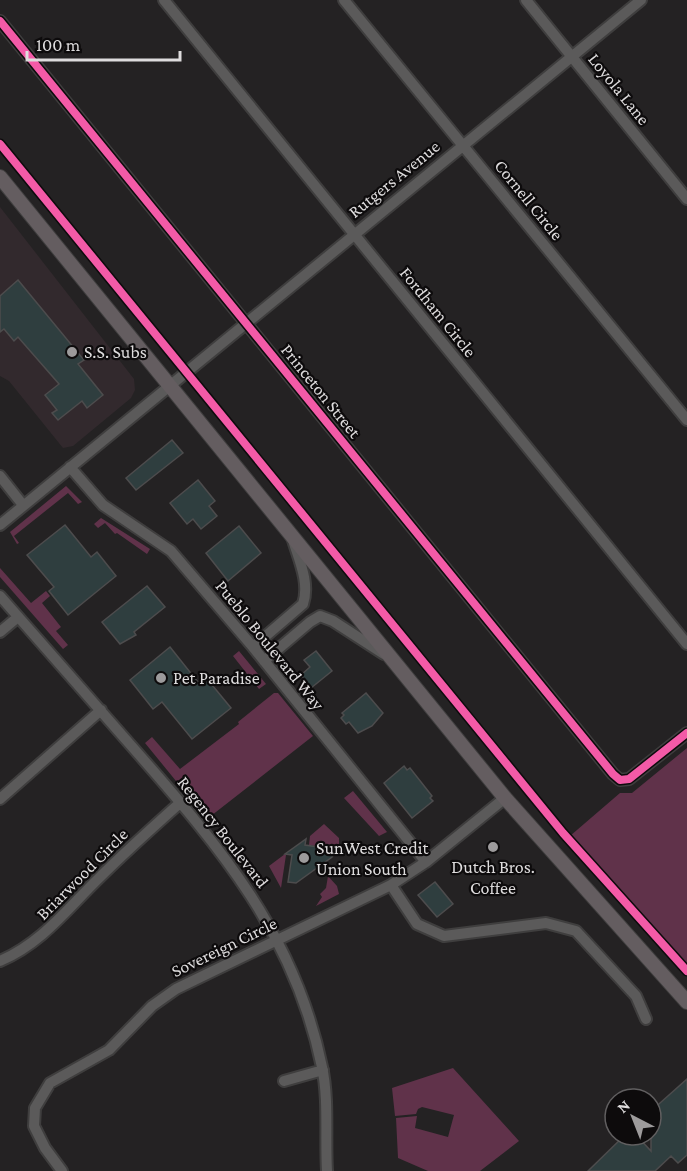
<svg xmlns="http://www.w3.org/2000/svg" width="687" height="1171" viewBox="0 0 687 1171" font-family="'Crimson Pro',serif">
<rect width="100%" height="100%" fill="#242223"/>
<path fill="#32292d" d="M0 207 134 379 135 390 131 398 73 446 63 448 9 381 0 376Z"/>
<path fill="#60324a" d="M66 486 82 502 78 504 68 493 14 536 19 543 17 544 10 532Z
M101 518 150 549 147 554 117 533 115 534 105 523 98 528 94 524Z
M0 568 31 603 46 591 50 596 42 603 61 627 56 631 68 645 63 649 0 577Z
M239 651 266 684 259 689 233 656Z
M274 693H278L313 736 207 819 145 743 152 737 180 769 239 724 238 722Z
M687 748V968L570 836 620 793H632Z
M353 791 387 832 379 836 344 798Z
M324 824 339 838V845L334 849 309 845 310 836Z
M285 854 286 855 281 888 269 866Z
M328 876 337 886 339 894 316 906 322 897 320 894 326 888Z
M453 1068 519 1141 480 1171H428L398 1158 396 1118 417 1116 415 1128 448 1137 454 1115 422 1107 418 1109 416 1114 395 1116 392 1088Z"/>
<path fill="#2f3e3f" stroke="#4d4c4d" stroke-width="1.5" d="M18 280 84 360 78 364 103 395 87 408 82 401 58 420 52 413 57 410 45 395 59 384 18 337 14 341 4 329 0 332V296Z
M172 440 183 453 136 490 126 478Z
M198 480 215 501 209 506 217 516 201 529 193 519 187 524 170 503Z
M65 525 91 557 97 552 116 576 68 615 49 591 54 587 27 555Z
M239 526 261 553 228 581 206 553Z
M147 586 165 607 134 632 136 635 120 644 102 622Z
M170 647 201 686 208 680 231 708 192 739 162 702 153 709 130 680Z
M316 651 332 671 311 688 301 675 310 667 304 660Z
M366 693 383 713 372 726 358 733 349 722 346 724 341 718 344 715 342 713Z
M404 766 407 770 410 768 432 796 430 798 433 801 412 818 384 783Z
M306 839 305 845 333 849 332 857 296 883 288 882 292 855 285 854Z
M435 882 453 904 437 917 418 895Z
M687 1079V1155L678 1163 671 1156 655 1171H588L625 1135H636L651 1151V1111Z"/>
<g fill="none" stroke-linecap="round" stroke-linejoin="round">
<g stroke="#3f3e3e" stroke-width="14">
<path id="minor" d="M164 0 687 644
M344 0 687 420
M526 0 687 199
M0 21 613 774 620 780 629 779 687 733
M70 467 103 505 171 551 253 647 426 862
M0 476 23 505
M0 525 641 0
M0 596C45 648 90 699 135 750 221 848 295 935 322 1067 329 1099 325 1137 327 1171
M0 632 18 617
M253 647 303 604C310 583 299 560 293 540
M264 661 310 622 320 616 333 621 384 654
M0 799 101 710
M391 885 417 924 444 936 546 923 576 931 636 996 646 1019
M0 961C42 943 67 909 99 878 125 852 153 827 181 802
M284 1081 323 1070
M62 1171 45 1148 34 1126 35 1108 50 1083 109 1050 152 1006 176 989 391 885 426 862 505 798"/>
</g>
<g stroke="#3f3e3e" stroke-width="16">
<path id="major" d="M0 177 505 798 687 1002"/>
</g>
<use href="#minor" stroke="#5b5a5a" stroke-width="10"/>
<use href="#major" stroke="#645d60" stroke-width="14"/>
<g stroke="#0d0b0c" stroke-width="11">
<path id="cycleway" d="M0 21 613 774 620 780 629 779 687 733
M0 144 563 833 687 971"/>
</g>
<use href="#cycleway" stroke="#f35aa7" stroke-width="8"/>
</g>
<g fill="#9d9b9c" stroke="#0d0b0c" stroke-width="2">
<circle cx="72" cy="352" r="6"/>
<circle cx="161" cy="678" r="6"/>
<circle cx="493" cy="847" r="6"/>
<circle cx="304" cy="858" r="6"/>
</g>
<g text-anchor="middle" stroke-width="4.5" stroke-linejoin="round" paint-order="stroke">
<g font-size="18" fill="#dedcdd" stroke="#0d0b0c">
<text transform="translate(619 89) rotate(51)" y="6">Loyola Lane</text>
<text transform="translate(394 179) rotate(-39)" y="6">Rutgers Avenue</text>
<text transform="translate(529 200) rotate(51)" y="6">Cornell Circle</text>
<text transform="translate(438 312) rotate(51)" y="6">Fordham Circle</text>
<text transform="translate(321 391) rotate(51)" y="6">Princeton Street</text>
<text transform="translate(270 645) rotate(51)" y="6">Pueblo Boulevard Way</text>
<text transform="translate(223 832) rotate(52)" y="6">Regency Boulevard</text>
<text transform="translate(82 874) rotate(-45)" y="6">Briarwood Circle</text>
<text transform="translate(224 947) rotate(-26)" y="6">Sovereign Circle</text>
</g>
<g font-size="18" fill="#dedcdd" stroke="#0d0b0c" text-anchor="start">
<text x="84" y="358">S.S. Subs</text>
<text x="173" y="684">Pet Paradise</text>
<text x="316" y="854">SunWest Credit<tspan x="316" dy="21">Union South</tspan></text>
<text x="493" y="873" text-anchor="middle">Dutch Bros.<tspan x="493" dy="21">Coffee</tspan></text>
</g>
</g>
<g transform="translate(633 1117) rotate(318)"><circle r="28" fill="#0d0b0c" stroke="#615f60" stroke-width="1.5"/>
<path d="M0-4.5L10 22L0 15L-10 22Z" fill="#9d9b9c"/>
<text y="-9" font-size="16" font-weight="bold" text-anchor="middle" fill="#dedcdd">N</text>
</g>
<path d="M27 51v9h153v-9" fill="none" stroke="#dedcdd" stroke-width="3"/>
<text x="36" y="51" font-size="18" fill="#dedcdd" stroke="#0d0b0c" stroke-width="4.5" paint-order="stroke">100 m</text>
</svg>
